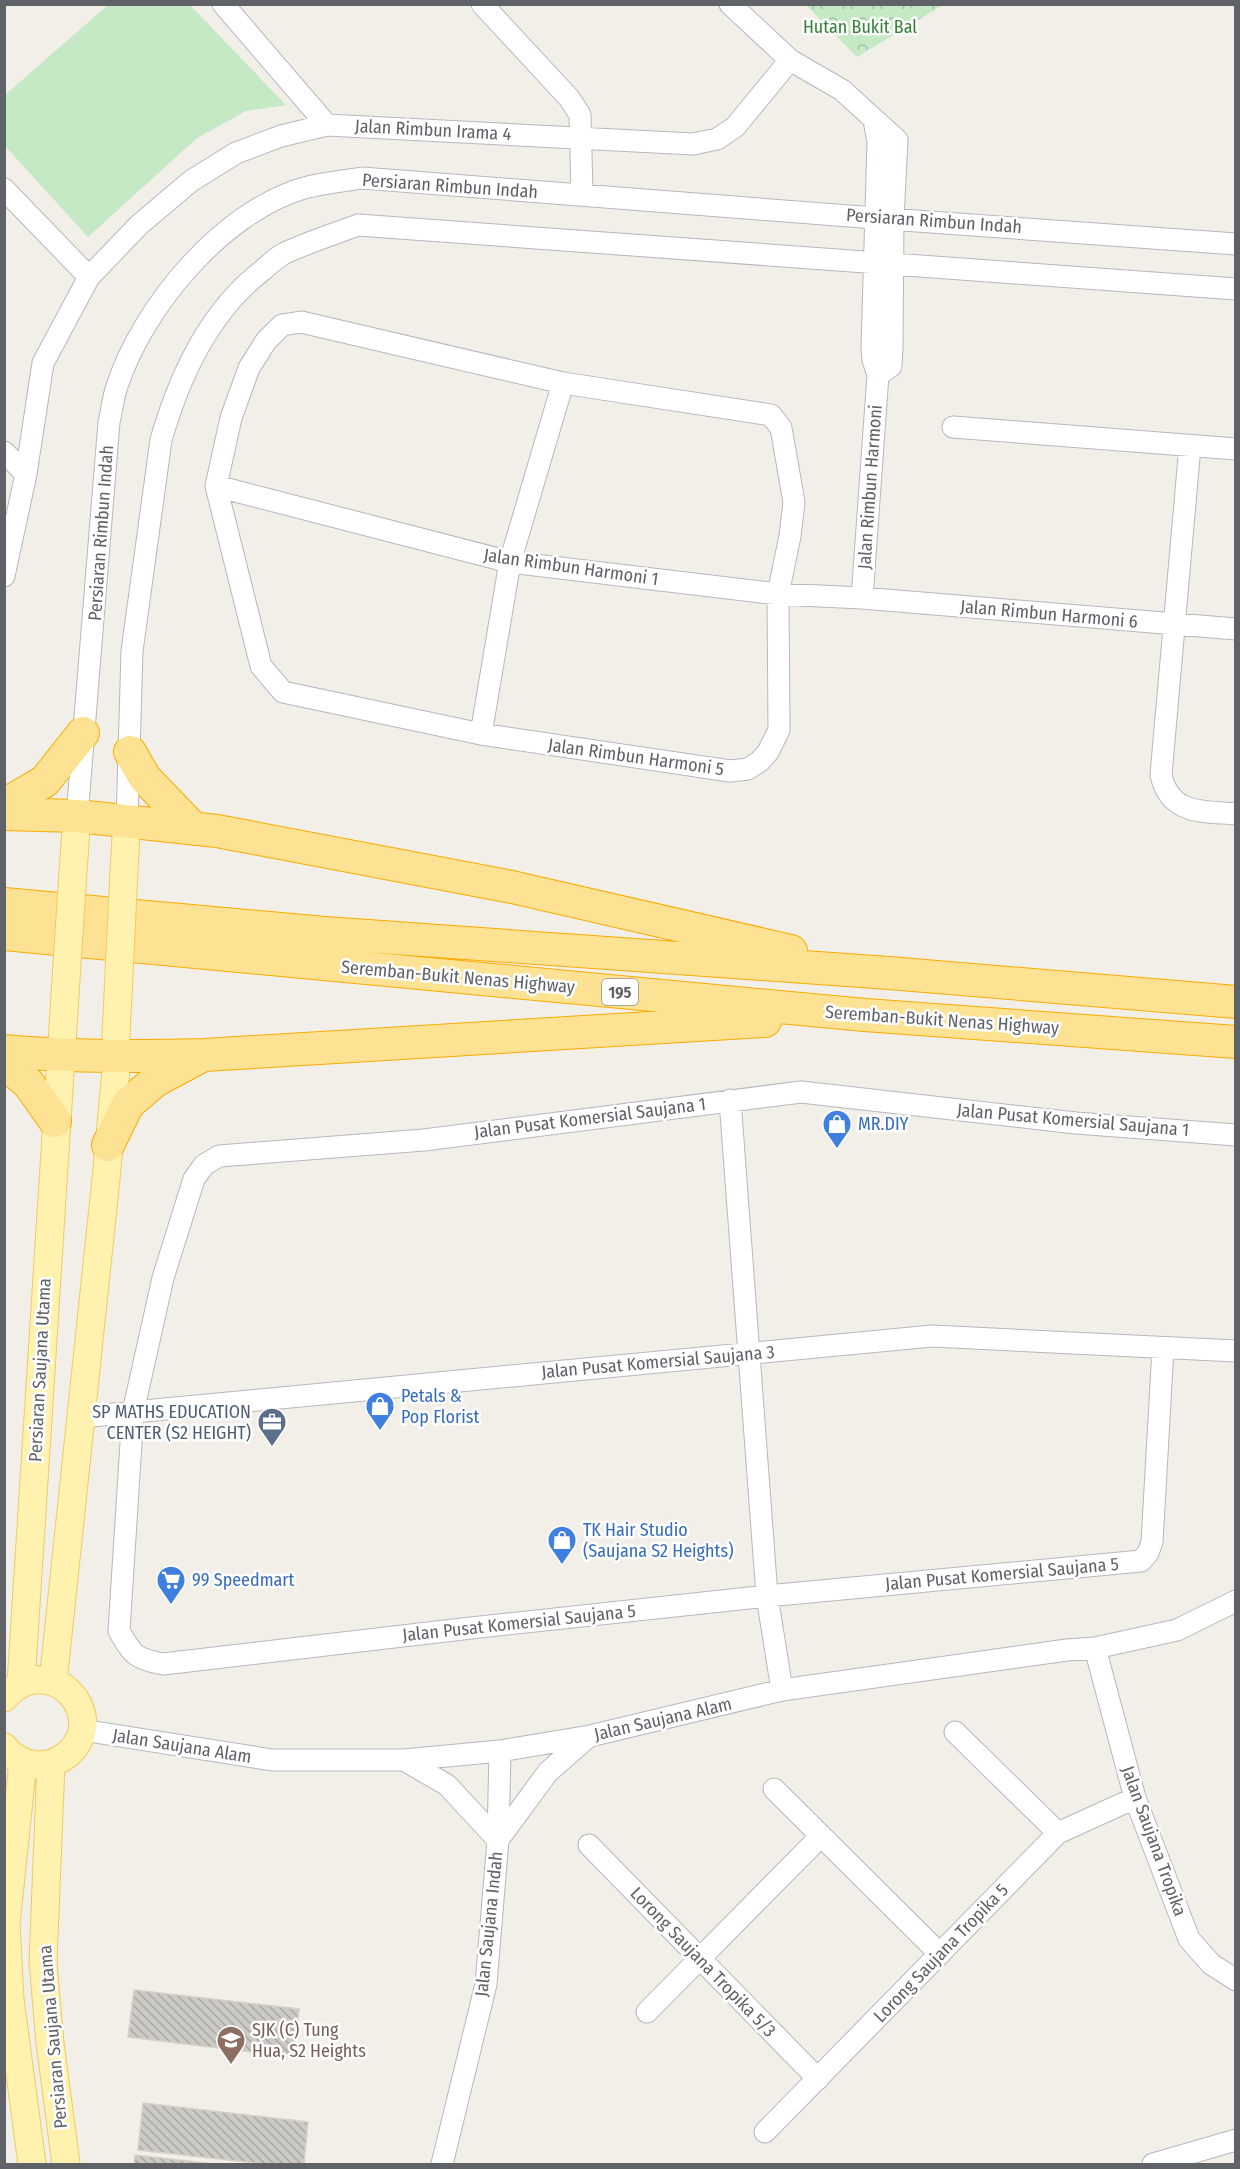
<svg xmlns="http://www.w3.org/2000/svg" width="1240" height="2169" viewBox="0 0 1240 2169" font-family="'Fira Sans Condensed',sans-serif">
<defs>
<pattern id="forest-crowns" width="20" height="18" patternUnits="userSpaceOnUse" patternTransform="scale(1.5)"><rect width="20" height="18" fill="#c5e8c5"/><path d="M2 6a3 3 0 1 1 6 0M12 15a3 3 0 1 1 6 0" fill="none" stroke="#a3c0a4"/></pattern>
<pattern id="building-back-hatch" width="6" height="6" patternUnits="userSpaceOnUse" patternTransform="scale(1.5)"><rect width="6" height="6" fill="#cccac5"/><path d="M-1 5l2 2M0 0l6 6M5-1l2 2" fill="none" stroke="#a9a8a4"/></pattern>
</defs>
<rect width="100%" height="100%" fill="#f1efe8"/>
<path fill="url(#forest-crowns)" d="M806 5H943L857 57Z"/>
<path fill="#c5e8c5" d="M109 4 190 5 286 105 246 111 197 138 88 237 5 146V95Z"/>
<path fill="url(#building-back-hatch)" stroke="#d6d1c6" stroke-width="1.5" d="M134 1990 299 2009 293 2057 128 2037Z
M143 2103 308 2122 304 2164H264L138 2150Z
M135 2155 214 2164H134Z"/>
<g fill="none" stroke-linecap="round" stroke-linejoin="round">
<g stroke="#b5b8bc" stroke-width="23">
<path id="minor" d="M223 4 327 125
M482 4 569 98 580 115 582 194
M730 4 790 60 842 90 897 140 893 219 892 349 891 366 878 375
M4 189 89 277
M301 322 563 383 771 415 781 428 794 502 790 536 778 594 779 730 768 752 760 761 748 769 730 771 481 734 283 692 261 666 216 486 231 418 249 368 266 341 282 325Z
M953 427 1236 449
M1190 446 1161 775C1170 815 1202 811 1236 814
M4 452 26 474
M216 486 510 562 778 594 862 598 1236 629
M4 576 26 474 43 363 89 277 139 225 191 181 236 153 281 136 327 125 693 144 717 139 735 127 790 60
M862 598 878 375 873 360 872 348 878 142 874 120
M481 734 510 562 563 383
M77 816 109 422C112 410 113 397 117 386 143 307 222 212 304 188 322 183 343 181 362 178L875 218 1236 244
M127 822 132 651 161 440C179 377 209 311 263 270 270 264 277 257 285 253 309 242 334 234 358 225L1236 289
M730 1100 767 1596 782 1690
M1163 1349 1152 1542 1148 1553 1141 1561 767 1596 471 1628 163 1664C135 1659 133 1655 119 1631L133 1412 163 1278 194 1179 204 1165 219 1156 424 1140 801 1092 1076 1123 1236 1135
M81 1417 932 1336 1236 1351
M1095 1648 1135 1798 1189 1939 1211 1964 1236 1980
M82 1730 272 1760H404L500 1751 590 1736 782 1690 1067 1650 1095 1648 1177 1630 1236 1601
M955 1732 1058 1833
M404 1760 447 1785 498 1840
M774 1789 940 1954
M498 1840 548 1772 588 1737
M589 1845 818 2079
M647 2012 821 1836
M765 2132 1058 1833 1135 1798
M442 2164 486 1984 498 1840 500 1751
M1153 2164 1236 2140"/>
</g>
<g stroke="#f2c960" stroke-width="29">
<path id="major" d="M124 870 127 822
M73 872 77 816
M53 1682 106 1179 117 1058 116 1034 118 996
M21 1684 65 995
M4 1698C14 1686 28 1678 44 1680 57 1682 68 1689 75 1699 105 1745 40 1791 4 1747
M23 1762 6 1924 10 1999 32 2164
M51 1764 43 1962 50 2043 66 2164"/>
</g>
<g stroke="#f9ab00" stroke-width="34">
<path id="highway" d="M130 752 145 778 194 829
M4 805 45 781 83 733
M4 814 77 816 217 831 512 887 791 951
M4 904 325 933 889 973 1236 1002
M4 934 865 1015 1236 1042
M4 1051C72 1057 136 1057 204 1055L765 1021
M4 1063 29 1084 55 1121
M108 1145 128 1104 155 1081 198 1058"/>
</g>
<use href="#minor" stroke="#fff" stroke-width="21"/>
<use href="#major" stroke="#fff2af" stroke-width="27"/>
<use href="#highway" stroke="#fde293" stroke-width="32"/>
<g stroke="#f2c960" stroke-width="29" stroke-linecap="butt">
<path id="major-bridge" d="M65 995 73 872
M118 996 124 870"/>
</g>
<use href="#major-bridge" stroke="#fff2af" stroke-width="27"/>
</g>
<defs>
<g id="shop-pin" transform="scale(1.5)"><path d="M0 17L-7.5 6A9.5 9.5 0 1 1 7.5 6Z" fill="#3f7fe0" stroke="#fff"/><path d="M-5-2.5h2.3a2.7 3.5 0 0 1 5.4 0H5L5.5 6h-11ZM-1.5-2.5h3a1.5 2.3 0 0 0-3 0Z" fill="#fff"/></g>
<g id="office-pin" transform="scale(1.5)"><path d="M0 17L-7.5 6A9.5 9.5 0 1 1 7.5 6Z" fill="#5c6f8a" stroke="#fff"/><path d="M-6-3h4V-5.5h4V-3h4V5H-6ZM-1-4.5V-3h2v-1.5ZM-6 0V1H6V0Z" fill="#fff"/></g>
<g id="supermarket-pin" transform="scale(1.5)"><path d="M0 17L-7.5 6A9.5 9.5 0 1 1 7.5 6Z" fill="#3f7fe0" stroke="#fff"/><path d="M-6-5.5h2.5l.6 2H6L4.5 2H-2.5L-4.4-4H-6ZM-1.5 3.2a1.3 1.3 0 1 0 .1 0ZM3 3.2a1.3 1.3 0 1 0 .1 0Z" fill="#fff"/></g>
<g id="school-pin" transform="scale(1.5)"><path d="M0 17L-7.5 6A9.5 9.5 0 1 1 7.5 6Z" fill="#8d6e63" stroke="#fff"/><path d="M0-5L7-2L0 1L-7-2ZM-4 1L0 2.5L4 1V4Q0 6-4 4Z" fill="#fff"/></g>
</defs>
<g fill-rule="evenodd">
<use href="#shop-pin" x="837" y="1124"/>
<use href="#shop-pin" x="380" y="1406"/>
<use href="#office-pin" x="272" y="1422"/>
<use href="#shop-pin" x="562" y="1540"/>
<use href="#supermarket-pin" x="171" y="1580"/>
<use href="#school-pin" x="231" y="2040"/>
</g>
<g text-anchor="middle" stroke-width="5" stroke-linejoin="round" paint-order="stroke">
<rect fill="#fff" stroke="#8f9295" stroke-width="1.5" x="602" y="979" width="36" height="26" rx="4.5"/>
<g font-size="16" font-weight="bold" fill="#5f6368">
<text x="620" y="998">195</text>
</g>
<g font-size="18" fill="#348238" stroke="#fff">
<text x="860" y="33">Hutan Bukit Bal</text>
</g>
<g font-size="18" fill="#5f6368" stroke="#fff">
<text transform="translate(433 130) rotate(3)" y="6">Jalan Rimbun Irama 4</text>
<text transform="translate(450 186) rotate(4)" y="6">Persiaran Rimbun Indah</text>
<text transform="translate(934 221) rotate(4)" y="6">Persiaran Rimbun Indah</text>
<text transform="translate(870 487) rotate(-86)" y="6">Jalan Rimbun Harmoni</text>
<text transform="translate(101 533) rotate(-86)" y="6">Persiaran Rimbun Indah</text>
<text transform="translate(571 567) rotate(8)" y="6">Jalan Rimbun Harmoni 1</text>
<text transform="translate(1049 614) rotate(5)" y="6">Jalan Rimbun Harmoni 6</text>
<text transform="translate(636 757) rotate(8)" y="6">Jalan Rimbun Harmoni 5</text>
<text transform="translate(458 977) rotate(5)" y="6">Seremban-Bukit Nenas Highway</text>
<text transform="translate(942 1020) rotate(4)" y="6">Seremban-Bukit Nenas Highway</text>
<text transform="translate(590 1118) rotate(-7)" y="6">Jalan Pusat Komersial Saujana 1</text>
<text transform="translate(1073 1120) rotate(5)" y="6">Jalan Pusat Komersial Saujana 1</text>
<text transform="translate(658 1362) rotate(-5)" y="6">Jalan Pusat Komersial Saujana 3</text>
<text transform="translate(40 1370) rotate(-87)" y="6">Persiaran Saujana Utama</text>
<text transform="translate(1002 1574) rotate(-5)" y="6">Jalan Pusat Komersial Saujana 5</text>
<text transform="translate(519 1623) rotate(-6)" y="6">Jalan Pusat Komersial Saujana 5</text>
<text transform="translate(663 1719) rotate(-13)" y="6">Jalan Saujana Alam</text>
<text transform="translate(182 1746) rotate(9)" y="6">Jalan Saujana Alam</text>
<text transform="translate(1154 1841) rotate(70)" y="6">Jalan Saujana Tropika</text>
<text transform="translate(489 1924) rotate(-84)" y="6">Jalan Saujana Indah</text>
<text transform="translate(941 1953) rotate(-46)" y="6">Lorong Saujana Tropika 5</text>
<text transform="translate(703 1962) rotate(46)" y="6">Lorong Saujana Tropika 5/3</text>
<text transform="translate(53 2037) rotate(-95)" y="6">Persiaran Saujana Utama</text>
</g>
<g font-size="18" fill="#366cbe" stroke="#fff" text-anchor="start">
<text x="858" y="1130">MR.DIY</text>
<text x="401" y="1402">Petals &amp;<tspan x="401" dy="21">Pop Florist</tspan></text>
<text x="583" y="1536">TK Hair Studio<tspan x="583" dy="21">(Saujana S2 Heights)</tspan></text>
<text x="192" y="1586">99 Speedmart</text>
</g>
<g font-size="18" fill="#4e5e75" stroke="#fff" text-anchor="end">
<text x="251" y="1418">SP MATHS EDUCATION<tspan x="251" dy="21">CENTER (S2 HEIGHT)</tspan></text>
</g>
<g font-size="18" fill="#785e54" stroke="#fff" text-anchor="start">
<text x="252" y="2036">SJK (C) Tung<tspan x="252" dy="21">Hua, S2 Heights</tspan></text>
</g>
</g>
<rect width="1240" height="2169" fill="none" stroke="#5f6368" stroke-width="12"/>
</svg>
